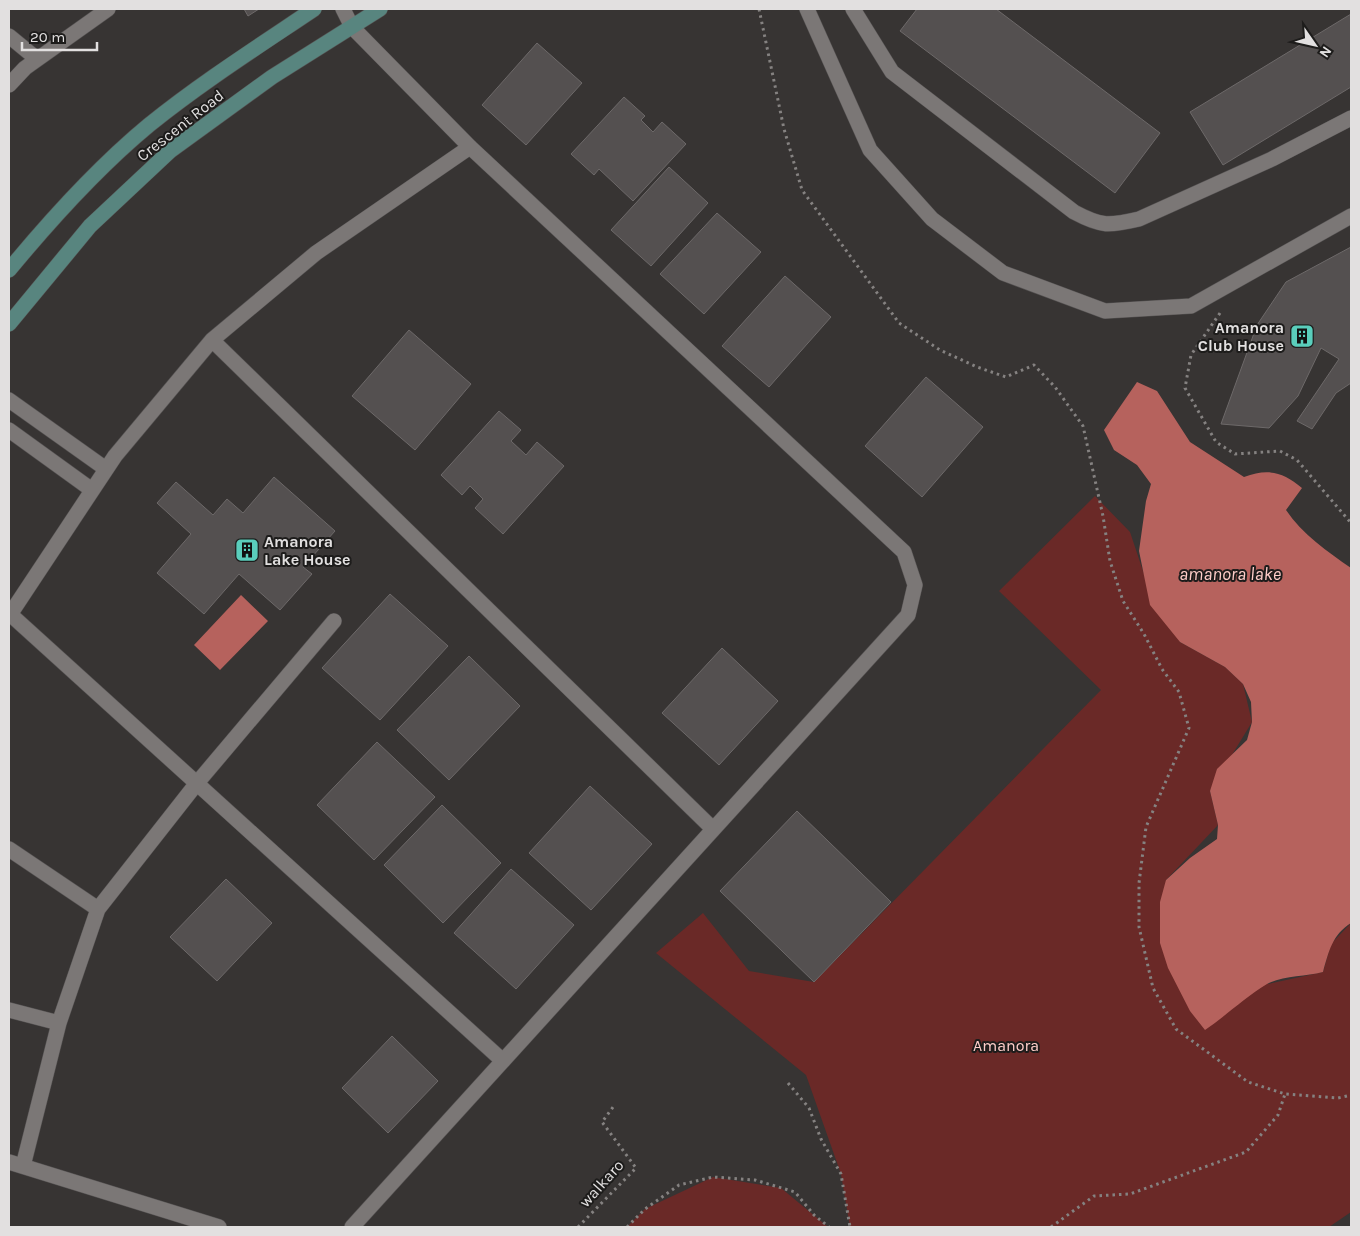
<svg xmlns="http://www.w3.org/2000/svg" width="1360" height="1236" viewBox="0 0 1360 1236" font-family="Karla,sans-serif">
<rect width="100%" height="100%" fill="#373433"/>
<path fill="#6a2927" d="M1095 496 1130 532 1147 583 1180 642 1225 667 1243 684 1252 722 1210 791 1218 825 1166 880 1268 984 1323 972 1331 944 1351 923V1212L1329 1227H850L841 1174 806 1075 656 953 703 913 749 971 814 982 1101 690 999 591Z
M713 1177 781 1188 828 1227H627L645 1209Z"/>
<path fill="#b6625d" d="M1137 382 1157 391 1190 442 1244 477C1268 468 1283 472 1302 488L1286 510C1302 534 1328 552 1351 568V923C1332 935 1329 951 1323 972 1305 977 1284 975 1267 984 1245 997 1226 1016 1205 1030L1190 1011 1168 968 1160 943V902L1166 880 1190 858 1217 839 1218 825 1210 791 1217 769 1247 740 1252 722 1251 702 1243 684 1225 667 1180 642 1150 605 1139 551 1146 501 1151 484 1137 465 1114 450 1104 430Z
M241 595 268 621 220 670 194 645Z"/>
<path fill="#545050" stroke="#6d6969" d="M244 9H259L248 16Z
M917 9H996L1160 133 1115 193 900 31Z
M1351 14V87L1223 165 1190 112Z
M537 43 582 83 526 145 482 105Z
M624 97 645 116 641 120 653 132 662 122 686 144 633 201 599 169 594 175 571 154Z
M669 167 708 203 651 266 611 230Z
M717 213 761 252 704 314 660 274Z
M1351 247V383L1336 393 1312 429 1297 421 1339 359 1321 348 1298 396 1269 428 1221 424 1257 325 1286 282Z
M785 276 831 317 769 387 722 346Z
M409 330 471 384 415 450 352 396Z
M926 377 983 427 922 497 865 446Z
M499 411 521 430 511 441 526 455 537 442 564 466 503 534 475 508 483 499 470 486 462 495 441 475Z
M274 477 335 531 303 567 312 574 280 610 239 574 204 614 157 573 191 534 157 503 176 482 213 515 227 499 243 513Z
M390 594 448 646 380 720 322 668Z
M722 648 778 701 719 765 662 713Z
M469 656 520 706 449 780 397 730Z
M377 742 435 797 374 860 317 805Z
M590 786 652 844 591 910 529 853Z
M442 805 501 863 443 923 384 865Z
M797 811 891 902 814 982 720 891Z
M511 869 574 925 516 989 454 933Z
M226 879 272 923 217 981 170 937Z
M392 1036 438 1081 388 1133 342 1088Z"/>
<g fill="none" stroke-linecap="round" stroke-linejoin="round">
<g stroke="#555252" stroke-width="16">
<path id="lane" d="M853 9 892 72 1074 212C1102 227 1109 226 1139 219L1272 159 1351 118
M212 340 713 829
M9 400 106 469
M9 430 92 490
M10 614 503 1061
M9 616 115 456 212 340 316 253 470 147
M9 849 98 909
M9 1010 59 1023
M9 1162 219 1227
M23 1166 59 1023 98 909 197 783 334 621
M352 1227 908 615 915 585 904 552 470 147 352 27"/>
</g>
<g stroke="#555252" stroke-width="16">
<path id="street" d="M343 9 352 27
M807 9 870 150 932 219 1003 273 1105 311 1191 306 1351 216
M9 36 37 59
M9 85 25 68 108 9"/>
</g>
<g stroke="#555252" stroke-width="16">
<path id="secondary" d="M9 270C52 218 97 168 149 125 201 83 259 46 314 9
M9 324 90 226 170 151 272 77 380 9"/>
</g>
<path stroke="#858281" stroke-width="3" stroke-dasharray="2.5 4" stroke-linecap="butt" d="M759 9 784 129 802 190 899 323 940 350 977 367 1006 377 1034 365 1055 387 1083 426 1103 516 1110 561 1123 601 1144 634 1162 669 1179 692 1189 728 1146 827 1139 883V927L1153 988 1176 1029 1248 1082 1285 1094 1338 1098 1351 1095
M1220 313 1191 355 1185 388 1216 442 1235 454 1280 451 1297 460 1351 523
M788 1083 809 1108 821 1139 841 1174 850 1227
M578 1227 636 1168 602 1122 613 1107
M627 1227 645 1209 679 1185 713 1177 755 1180 795 1192 814 1215 829 1227
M1051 1227 1094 1196 1130 1194 1246 1152 1278 1115 1285 1094"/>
<use href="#lane" stroke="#7b7776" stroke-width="15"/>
<use href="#street" stroke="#7b7776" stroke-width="15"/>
<use href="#secondary" stroke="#58857f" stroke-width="15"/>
</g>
<defs>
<g id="building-square" transform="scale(1.25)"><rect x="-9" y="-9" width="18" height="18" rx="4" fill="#5acebc" stroke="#1d1c1b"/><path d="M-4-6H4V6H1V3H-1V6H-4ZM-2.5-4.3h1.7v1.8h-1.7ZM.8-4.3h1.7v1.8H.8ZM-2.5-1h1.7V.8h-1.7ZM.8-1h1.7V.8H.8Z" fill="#111"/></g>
</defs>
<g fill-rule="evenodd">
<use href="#building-square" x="1302" y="336"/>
<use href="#building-square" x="247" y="550"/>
</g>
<g text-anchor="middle" stroke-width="4" stroke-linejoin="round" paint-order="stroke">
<g font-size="16" fill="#e2e0e0" stroke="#1d1c1b">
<text transform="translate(180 125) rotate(-38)" y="6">Crescent Road</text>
<text transform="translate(601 1183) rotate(-48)" y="6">walkaro</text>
</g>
<g font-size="16" font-weight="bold" fill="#e2e0e0" stroke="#1d1c1b" text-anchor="end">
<text x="1284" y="333">Amanora<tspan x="1284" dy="18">Club House</tspan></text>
<text x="264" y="547" text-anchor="start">Amanora<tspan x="264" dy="18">Lake House</tspan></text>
</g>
<g font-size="16" fill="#ffceca" stroke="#1d1c1b">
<text x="1006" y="1051">Amanora</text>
</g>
<g font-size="18" font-style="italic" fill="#ffcec9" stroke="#1d1c1b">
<text x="1230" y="580">amanora lake</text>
</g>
</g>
<rect width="1360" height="1236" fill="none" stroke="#e2e0e0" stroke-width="20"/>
<g transform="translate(1315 45) rotate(124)" stroke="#1d1c1b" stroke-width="4" paint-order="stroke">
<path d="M0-4L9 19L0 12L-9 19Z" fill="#e2e0e0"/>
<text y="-8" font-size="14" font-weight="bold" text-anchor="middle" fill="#e2e0e0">N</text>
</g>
<path d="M22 42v8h75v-8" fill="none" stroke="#e2e0e0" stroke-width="2.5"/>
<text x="30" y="42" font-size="15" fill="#e2e0e0" stroke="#1d1c1b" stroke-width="4" paint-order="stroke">20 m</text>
</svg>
